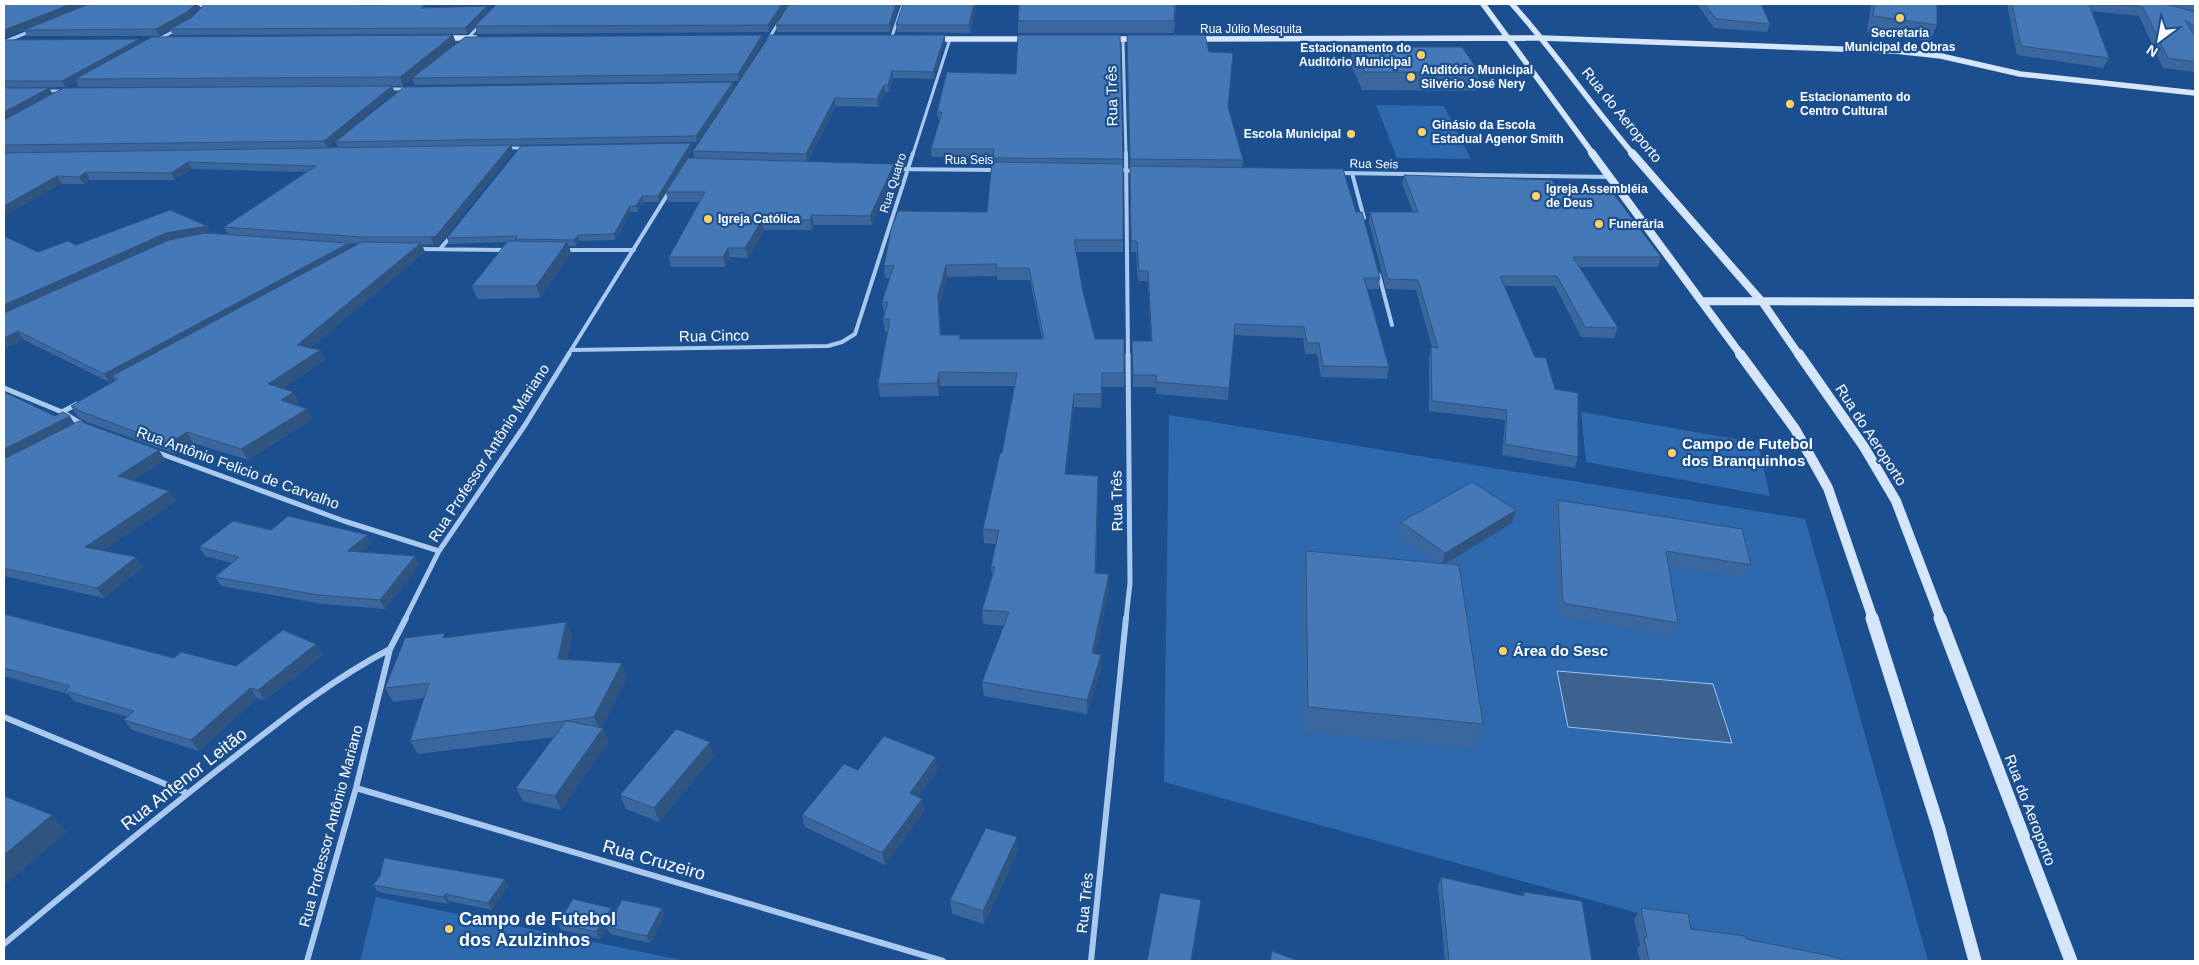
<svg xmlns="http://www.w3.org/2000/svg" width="2199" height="965" viewBox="0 0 2199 965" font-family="Helvetica,sans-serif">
<rect width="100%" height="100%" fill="#1b4f8f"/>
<path fill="#2e69ad" d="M1376 105 1444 106 1471 159 1397 158Z
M1581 412 1758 443 1770 496 1586 462Z
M1169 415 1805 519 1928 961H1811L1164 782Z
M376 897 686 961H360Z"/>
<path fill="#3c6290" stroke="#9cc4f0" d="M1557 671 1713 684 1732 743 1568 727Z"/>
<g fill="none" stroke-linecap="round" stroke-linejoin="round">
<path stroke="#a9c9ee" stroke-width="3" d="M199 4 205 8 203 11
M159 39 176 30
M467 39 480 25
M891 39 903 4
M1123 39 1126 154
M768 40 779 22
M4 42 31 31
M387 89H408
M44 91H63
M507 148H526
M913 154 950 39"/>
<path stroke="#a9c9ee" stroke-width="4" d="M1126 153 1128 355
M889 169 996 170
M1117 170 1136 171
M1339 173 1611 177
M1352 173 1364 218
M419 249 506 250
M440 249 451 236
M564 250H634
M1379 275 1392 325
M571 350 828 346 842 342 855 334 913 153
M568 355 669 192"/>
<path stroke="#a9c9ee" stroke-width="5" d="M4 388 62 412 83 425
M62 412 77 404
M156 452 344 521 439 551
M405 619 439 551 525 425 569 354
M1126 619 1130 583 1128 354"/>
<path stroke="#a9c9ee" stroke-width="6" d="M4 717 187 793
M356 788 943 961
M4 944C78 883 152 821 228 762 280 721 331 680 390 649
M307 961 356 788 390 649 406 618
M1091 961 1126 618"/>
<path stroke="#d6e6fa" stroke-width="5.5" d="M1483 4 1593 154
M1512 4C1555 52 1591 105 1633 154
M442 38H475
M932 39H1030
M1107 39H1140
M1195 39 1542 38 1895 51 1941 56 2020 74 2195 93"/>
<path stroke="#d6e6fa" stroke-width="8" d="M1592 153 1741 355
M1632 153 1763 303 1799 355
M1703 301 2195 303"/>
<path stroke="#d6e6fa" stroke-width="10" d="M1740 354 1795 429 1828 488 1873 619
M1799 354 1864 447 1896 501 1941 619"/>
<path stroke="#d6e6fa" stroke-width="13" d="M1872 618 1939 829 1975 961
M1940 618 2071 961"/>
</g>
<path fill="#3a679d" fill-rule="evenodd" d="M4 4H197L200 9 159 36H27L24 30 9 36 4 37Z
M204 4H374L372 5 426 7 489 12 513 4H789L769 32 477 34 475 26 467 34 173 35 170 29 191 18 205 4Z
M899 4 890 32H777L776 25Z
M903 4H977L970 33 897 32 896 25Z
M1176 4 1174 33H1018V21Z
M1697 4H1761L1770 24 1767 32 1714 28Z
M1871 4H1937V25L1930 41 1867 32Z
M2007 4H2195V72L2163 68 2139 16 2092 11 2109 58 2103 68 2017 55Z
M453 35 456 43 762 35 763 42 739 81 415 85 412 79 403 86 79 87 76 81 65 87 4 88V40L139 39 141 43Z
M945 35V42L934 79 893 78 889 92H885L878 107 836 106 808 161 895 173 872 225H814L812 230H764L748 258 730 257 725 267H671L669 257 699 202H668L666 192 694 158 693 151Z
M1120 35 1123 164V252H1076L1083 292 1095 339H1124V387H1102L1101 408 1074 407 1066 474 1098 490 1096 573 1109 589 1095 654 1101 655V669L1087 714 984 696 982 682 1004 626 983 624 982 610 992 576 991 567 996 544 984 543 983 529 1002 453 1015 386H940L939 396 880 397 878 384 887 332H885L883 319 885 315H884L882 302 890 278H885L884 266 987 212 993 162V157H932L931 149 940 120H938L937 112 1016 74ZM997 276V280H1030L1042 339H960L941 335 939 308 947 277Z
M1127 42 1209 52 1228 108 1243 160 1242 168 1356 212 1380 278 1379 289H1367L1389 367 1387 379 1321 377 1317 354H1305L1303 338 1234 335 1228 400 1156 394V387H1133L1132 341H1151L1148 281H1138L1136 252H1131L1130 168Z
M1353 47 1479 72 1476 91 1362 90 1351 65Z
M733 82 734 88 697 142 511 145 513 151 439 244 422 245 425 252 310 348 320 350 325 360 282 389 299 403 296 405 307 409 313 419 248 460 193 443 175 454 87 422 78 417 71 406 115 381 114 379 109 382 24 340 8 346 4 344V236L38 252 76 245 207 226 211 233 349 243 351 248 359 244 228 235 224 227 306 172 192 169 174 180H90L84 184H62L4 152V88H49L52 94 395 92 327 147H338L335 142Z
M693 149 659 202H643L638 212H631L615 240 579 241 576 246H569L571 253 540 298 477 299 472 286 507 242 449 244 447 238Z
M1404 175 1559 192 1661 257 1658 267H1580L1618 328 1614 338 1581 337 1555 286H1504L1535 357 1555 389 1578 457 1575 468 1502 455 1505 420 1429 411V358L1431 347H1432L1416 290 1386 289 1369 222 1370 212H1413L1402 184Z
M4 392 55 416 74 423 159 450 165 460 133 480 169 491 176 501 102 551 143 567 104 598 4 576Z
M1558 500 1751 565 1744 578 1669 566 1678 623 1672 636 1558 616 1554 513Z
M1516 510 1512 523 1446 564 1483 724 1475 749 1303 732V576L1306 551 1437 563 1398 536 1401 522Z
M271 530 372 544 362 552 415 556 419 565 385 609 323 604 221 586 215 577 232 563 205 556 199 547Z
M4 614 174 658 236 666 316 644 323 655 265 700 257 698 199 751 132 730 124 720 127 717 74 701 68 694 4 676Z
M566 622 572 636 567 659 627 677 601 728 608 742 561 810 523 801 516 788 554 737 418 754 410 741 424 698 393 702 385 688 447 637Z
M714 756 659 822 626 809 620 795Z
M938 769 918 797 922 799 924 811 885 865 805 827 802 815 858 770Z
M1018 851 984 924 952 914 950 900Z
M1441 877 1522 896 1524 892 1592 961H1445L1438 886Z
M373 885 508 886 492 910 449 901 448 904 378 892Z
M611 908 614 915H665L650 943 610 934 607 928 600 939 561 930 558 923Z
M1641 908 1691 929 1746 939 1848 961H1640L1637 949 1640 945 1634 920Z"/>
<path fill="#305480" d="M71 4H88L9 36 4 37V30Z
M195 4H197L200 9 190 18 159 36 156 29Z
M782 4H789L769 32 768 25Z
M896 4H899L890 32 889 25Z
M974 4H977L970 33 969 25Z
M487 6 489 12 467 34 465 28Z
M453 35 456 43 403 86 400 77Z
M762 35 763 42 739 81 738 74Z
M945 35V42L934 79 933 72Z
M139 39 142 45 75 79 76 81 65 87 62 81Z
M892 71 893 78 889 92 888 85Z
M733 82 734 88 697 142 696 136Z
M884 85 885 92 878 107 877 99Z
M392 86 395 92 327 148 324 141Z
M49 88 53 94 4 121V112Z
M835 98 836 106 807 163 806 154Z
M691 143 693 149 659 202 658 196Z
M511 145 513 151 439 244 434 245 431 237Z
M188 162 192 169 174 180 171 173Z
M894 164 895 173 872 225 870 216Z
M86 172 90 180 84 184 79 177Z
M57 176 62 184 4 216V206Z
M642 196 643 202 638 212 636 206Z
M630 206 631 212 615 240 614 234Z
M812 215 814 225 812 230 810 220Z
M762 220 764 230 748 258 745 248Z
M207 226 211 233 4 315V305L166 233Z
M578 235 579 241 576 246 574 240Z
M567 242 571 253 540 298 536 286Z
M349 243 352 251 112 376 114 379 109 382 104 374Z
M421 243 425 252 302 355 297 345Z
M728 248 730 257 725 267 723 257Z
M946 265 947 277 939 308 941 348 938 295Z
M18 331 24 340 8 346 4 339V338Z
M320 350 325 360 273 395 268 384Z
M939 372 940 386 939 396 937 383Z
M294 392 299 403 287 410 281 400Z
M1074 394V407L1065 488V474Z
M307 409 313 419 248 460 241 449Z
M70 416 76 426 4 462V449Z
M187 432 193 443 175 454 168 444Z
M159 450 165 460 124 486 118 476Z
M1098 476V490L1095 587V573Z
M169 491 176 501 92 558 85 547Z
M1516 510 1512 523 1442 566 1445 553Z
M368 535 372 544 352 560 347 551Z
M415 556 419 565 385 609 380 600Z
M136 557 143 567 104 598 97 588Z
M1109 574V589L1092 668V653Z
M566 622 572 636 564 672 558 659Z
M316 644 323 655 265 700 258 690Z
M1101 655V669L1087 714V700Z
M622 663 627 677 600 731 594 717Z
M250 688 257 698 199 751 191 740Z
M603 728 608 742 561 810 555 796Z
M710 742 714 756 659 822 654 808Z
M936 757 938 769 912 805 910 793Z
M922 799 924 811 885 865 882 853Z
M52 815 67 832 7 883 4 879V855Z
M1017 837 1018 851 984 924 983 911Z
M505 879 508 886 492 910 488 903Z
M445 894 449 901 448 904 443 897Z
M1201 900 1199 914 1192 961H1191Z
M611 908 614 915 600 939 596 932Z
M662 908 665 915 650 943 647 936Z"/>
<path fill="#4478b7" stroke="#305480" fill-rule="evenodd" d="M4 4H71L4 30Z
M89 4H196L187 12 156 29 24 30Z
M205 4H363L362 5 425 4 421 8 487 6 465 28 170 29 191 18Z
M497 4H782L768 25 475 26Z
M789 4H896L889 25H776Z
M903 4H974L969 25H896Z
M1019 4H1175L1174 21H1018Z
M1705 4H1761L1770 24 1716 19Z
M1875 4H1937V25L1873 16Z
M2012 4H2089L2109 58 2021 46Z
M2114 4H2166L2195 12V27L2185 20 2195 36V62L2168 58 2143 7Z
M453 35 400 77 75 79 152 37Z
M762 35 738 74 412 78 465 37Z
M770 35H945L933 72 892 71 888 85H884L877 99 835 98 806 154 693 151Z
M1018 35H1120L1123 159 993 158 994 149H931L942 112H937L947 72 1016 74Z
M1127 35H1205L1209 52 1233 53 1228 107 1243 160 1130 159Z
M139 39 62 81H4V40Z
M1353 47H1462L1479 72H1365Z
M733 82 696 136 335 142 404 87Z
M392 86 324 141 4 145V120L63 88Z
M4 88H49L4 112Z
M691 143 658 196H642L636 206H630L614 234 578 235 574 240 515 239 518 236 447 238 521 146Z
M511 145 436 236 431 237H362L224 227 316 166 188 162 171 173 86 172 79 177 57 176 4 206V153Z
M688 158 894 164 870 216 812 215 810 220H762L745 248H728L723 257H669L705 192H666Z
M992 162 1123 164V240H1074L1083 292 1095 339H1124V373H1102L1101 394H1074L1065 474 1098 476 1095 573 1109 574 1092 653 1101 655 1087 700 982 682 1009 612 982 610 995 567H991L999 530 983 529 1000 453H1002L1017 373 939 372 937 383 878 384 890 319H883L888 302H882L894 265 884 266 891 230 898 211 987 212ZM997 264 996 268H1029L1044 339H959L960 335H940L938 295 946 265Z
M1130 166 1343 169 1356 212H1362L1380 278H1364L1389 367 1323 366 1319 343H1307L1304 327 1235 324 1229 388 1156 382 1157 375H1133L1132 341H1152L1148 271H1139L1137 241H1131Z
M1404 175 1552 180 1559 192 1613 193 1661 257H1573L1618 328 1585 327 1557 276H1500L1535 357 1546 358 1555 389 1578 393V457L1505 444 1507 410 1432 401 1431 347 1438 348 1418 280 1388 279 1370 212H1418Z
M170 210 207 226 166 233 4 305V236L38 252 68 241 76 245Z
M205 233 349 243 104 374 18 331 4 338V313L169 240Z
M508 241 567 242 536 286H472Z
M362 242 421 243 297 345 320 350 268 384 294 392 281 400 307 409 241 449 187 432 168 444 80 411 71 406 118 379 112 376Z
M4 392 55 416 63 412 70 416 4 449Z
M79 421 159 450 118 476 169 491 85 547 136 557 97 588 4 568V459Z
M1472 482 1516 510 1445 553 1401 522Z
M1558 500 1742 529 1751 565 1666 551 1678 623 1563 603Z
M288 516 368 535 347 551 415 556 380 600 318 595 215 577 239 557 199 547 233 521 271 530Z
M1306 551 1459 565 1483 724 1308 707Z
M4 614 174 658 181 652 236 666 283 630 316 644 258 690 250 688 191 740 124 720 134 711 65 691 70 686 4 668Z
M566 622 558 659 622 663 594 717 410 741 429 683 385 688 405 638 445 633 443 638Z
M566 721 603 728 555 796 516 788Z
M676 729 710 742 654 808 620 795Z
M884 736 936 757 910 793 922 799 882 853 802 815 844 764 858 770Z
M4 796 52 815 4 855Z
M986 828 1017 837 983 911 950 900Z
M384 858 505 879 488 903 445 894 443 897 373 885 380 876Z
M1441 877 1524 896V892L1582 901 1592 961H1449Z
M1160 893 1201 900 1191 961H1147Z
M573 899 611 908 596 932 558 923Z
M622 900 662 908 647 936 607 927Z
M1641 908 1688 914 1691 929 1745 936 1746 939 1826 955 1848 961H1649L1644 937H1647Z
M1272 951 1299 961H1270Z"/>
<g fill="#ffd166" stroke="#1b4f8f" stroke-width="2">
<circle cx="1900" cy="18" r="5"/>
<circle cx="1421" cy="55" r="5"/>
<circle cx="1411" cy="77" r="5"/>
<circle cx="1790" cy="104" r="5"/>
<circle cx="1422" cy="132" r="5"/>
<circle cx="1351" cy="134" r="5"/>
<circle cx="1536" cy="196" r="5"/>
<circle cx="708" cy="219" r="5"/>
<circle cx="1599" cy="224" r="5"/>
<circle cx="1672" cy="453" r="5"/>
<circle cx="1503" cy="651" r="5"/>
<circle cx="449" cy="929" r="5"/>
</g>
<g text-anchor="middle" stroke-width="4.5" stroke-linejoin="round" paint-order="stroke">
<g font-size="12" fill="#fff" stroke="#1b4f8f">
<text x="1251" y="33">Rua Júlio Mesquita</text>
<text x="969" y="164">Rua Seis</text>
<text transform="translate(1374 164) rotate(1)" y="4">Rua Seis</text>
<text transform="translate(893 183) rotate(-72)" y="4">Rua Quatro</text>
</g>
<g font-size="12" font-weight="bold" fill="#fff" stroke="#1b4f8f" text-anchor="start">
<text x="1900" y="37" text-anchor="middle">Secretaria<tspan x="1900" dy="14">Municipal de Obras</tspan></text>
<text x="1411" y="52" text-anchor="end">Estacionamento do<tspan x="1411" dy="14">Auditório Municipal</tspan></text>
<text x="1421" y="74">Auditório Municipal<tspan x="1421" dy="14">Silvério José Nery</tspan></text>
<text x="1800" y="101">Estacionamento do<tspan x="1800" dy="14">Centro Cultural</tspan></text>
<text x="1432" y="129">Ginásio da Escola<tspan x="1432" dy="14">Estadual Agenor Smith</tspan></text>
<text x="1341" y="138" text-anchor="end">Escola Municipal</text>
<text x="1546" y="193">Igreja Assembléia<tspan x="1546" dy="14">de Deus</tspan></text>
<text x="718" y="223">Igreja Católica</text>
<text x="1609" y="228">Funerária</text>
</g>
<g font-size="15" fill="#fff" stroke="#1b4f8f">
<text transform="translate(1112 96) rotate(-91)" y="5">Rua Três</text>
<text transform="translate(1622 115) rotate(51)" y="5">Rua do Aeroporto</text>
<text transform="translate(714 336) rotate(-1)" y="5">Rua Cinco</text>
<text transform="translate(1871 435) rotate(57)" y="5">Rua do Aeroporto</text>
<text transform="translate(489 453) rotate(-57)" y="5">Rua Professor Antônio Mariano</text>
<text transform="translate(238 468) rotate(20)" y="5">Rua Antônio Felicio de Carvalho</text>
<text transform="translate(1117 501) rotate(-91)" y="5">Rua Três</text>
<text transform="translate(2030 810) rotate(69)" y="5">Rua do Aeroporto</text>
<text transform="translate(331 826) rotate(-75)" y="5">Rua Professor Antônio Mariano</text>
<text transform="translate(1085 903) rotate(-84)" y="5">Rua Três</text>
</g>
<g font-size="15" font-weight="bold" fill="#fff" stroke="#1b4f8f" text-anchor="start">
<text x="1682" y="449">Campo de Futebol<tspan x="1682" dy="17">dos Branquinhos</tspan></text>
<text x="1513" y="656">Área do Sesc</text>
</g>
<g font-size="18" fill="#fff" stroke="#1b4f8f">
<text transform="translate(184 779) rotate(-38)" y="6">Rua Antenor Leitão</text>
<text transform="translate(654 860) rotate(16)" y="6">Rua Cruzeiro</text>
</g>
<g font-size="18" font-weight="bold" fill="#fff" stroke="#1b4f8f" text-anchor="start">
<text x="459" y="925">Campo de Futebol<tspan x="459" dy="21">dos Azulzinhos</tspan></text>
</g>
</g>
<rect width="2199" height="965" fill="none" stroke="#ffffff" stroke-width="10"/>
<g transform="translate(2159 40) rotate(212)" stroke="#1b4f8f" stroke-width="4" paint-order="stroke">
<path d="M0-4L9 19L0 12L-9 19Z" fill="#ffffff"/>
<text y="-8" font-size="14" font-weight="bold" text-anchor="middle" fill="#ffffff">N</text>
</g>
</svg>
